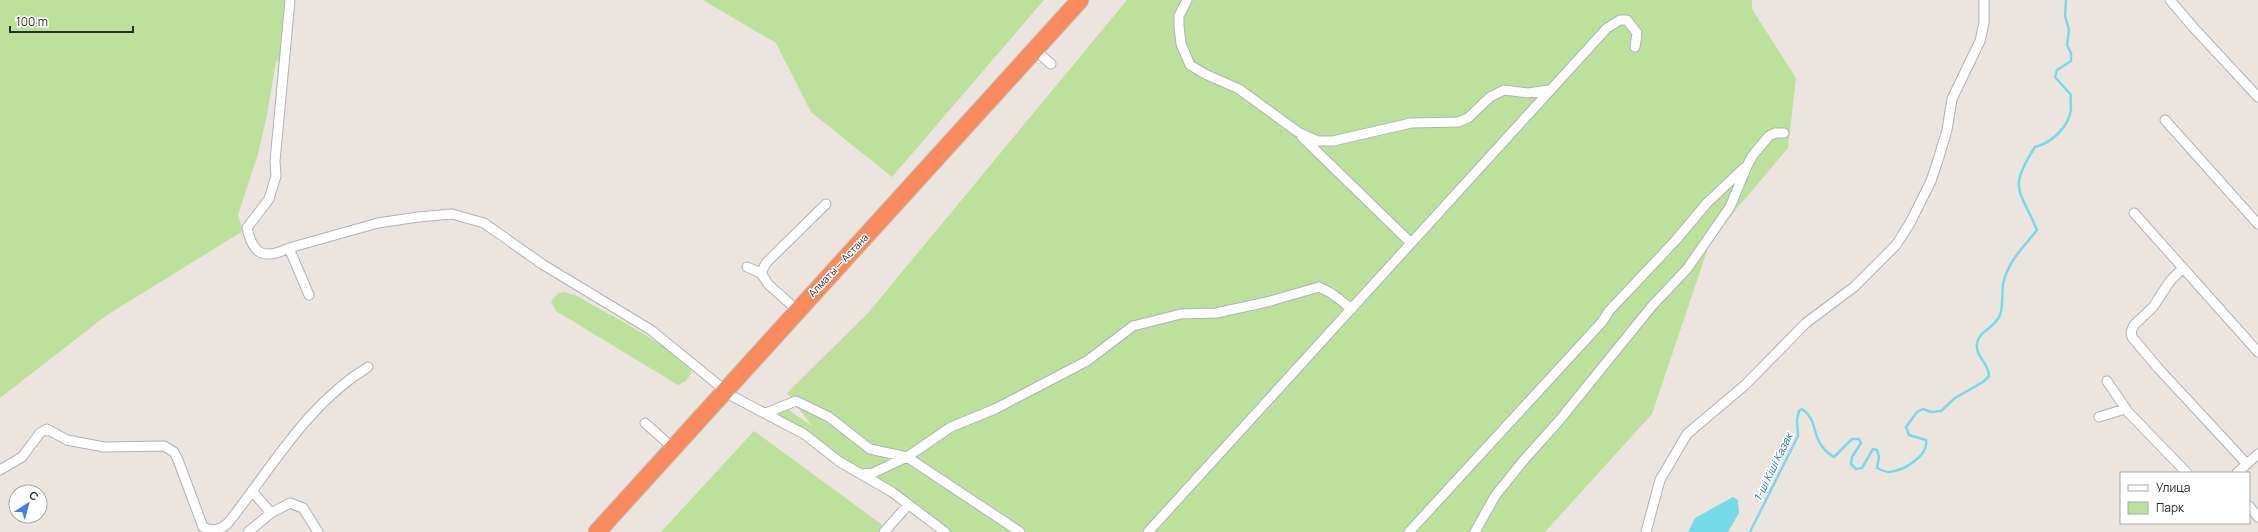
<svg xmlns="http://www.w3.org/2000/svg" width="2258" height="532" viewBox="0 0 2258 532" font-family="Manrope,sans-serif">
<rect width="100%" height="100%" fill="#ece4de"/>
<path fill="#bde09d" d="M0 0H290L285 62 276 61 267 115 258 154 238 215 243 231 107 315 0 398Z
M703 0H1044L892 177 811 112 776 43Z
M1127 0H1752V9L1796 78 1788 148 1711 239 1652 414 1545 532H948L769 416 787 409 812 426 787 393 868 313Z
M565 292 577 296C604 312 678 349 692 372L686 381 678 385 556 311 551 302 558 293Z
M754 431 892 532H661Z"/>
<path fill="#76dbe9" d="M1733 497 1738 500 1739 513 1728 532H1688L1695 518Z"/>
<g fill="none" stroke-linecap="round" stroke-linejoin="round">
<path stroke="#76dbe9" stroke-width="2.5" d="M1750 532 1798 436 1797 420 1799 411 1802 409C1821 422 1808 441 1834 457L1852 439H1859L1861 443 1852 457 1851 464 1856 469 1862 468 1873 449 1877 450 1879 457 1877 468C1881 470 1885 472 1889 472 1903 471 1929 456 1926 440L1909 435 1906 427 1917 412 1923 409 1931 412 1941 411 1955 398 1983 382 1989 376C1989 363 1975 357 1977 343 1979 331 1996 327 2000 315 2003 308 2002 293 2003 284 2008 261 2023 248 2037 230 2019 188 2008 189 2035 147 2051 143 2068 128 2071 110 2071 106 2070 100 2071 95L2055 77 2057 70 2071 61V53L2067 45 2069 30 2065 16 2066 0"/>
<g stroke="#aeb3bb" stroke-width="11">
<path id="street" d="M290 0 275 161 276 176 269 199 247 228C253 255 264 260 289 248L378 223 418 217 452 214 484 223 542 264 651 330 732 396 804 434 840 462 892 492 945 532
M1187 0 1179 16V26L1181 44 1190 65 1205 74 1239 89 1298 132 1318 141H1333L1411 123 1458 122 1468 118 1490 97 1504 90 1528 93 1549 90
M2170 0 2193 27 2258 97
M1035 50 1051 64
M2165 120 2258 224
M1302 137 1410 242
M2134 213 2258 352
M289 248 309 295
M747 267 761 273
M2182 269 2170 281 2153 307 2134 325 2131 332 2132 337 2158 368 2247 464
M797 310 768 284 761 273 766 263 826 204
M2107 381 2128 412 2187 473
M766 413 796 401 829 417 870 449 907 457 1020 532
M2099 417 2125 409
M645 423 673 448
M0 470 22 457 40 433 47 429 67 440 104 447 164 446 174 452 178 460 203 527C213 532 220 530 228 523 271 469 307 404 368 367
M2237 473 2258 454
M862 474 873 473 907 457 951 427 995 409 1087 361 1133 326 1181 314 1216 313 1267 302 1319 287 1331 293 1352 309
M252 491 271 513
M2249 506 2258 517
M248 532 271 513 290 503 303 508 318 532
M884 532 908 505
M1148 532 1607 28 1620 20H1627L1637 33 1635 47
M1409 532 1602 322 1609 311 1675 241 1707 203 1744 168
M1475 532 1495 496 1523 461 1558 422 1652 306 1687 269 1730 207 1747 166 1753 155 1769 136 1775 133H1784
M1646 532 1660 480 1687 434 1745 385 1806 323 1854 287 1896 245 1910 223 1931 181 1938 160 1947 130 1952 99 1980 41 1984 23V0"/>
</g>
<g stroke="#c4c4c4" stroke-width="19">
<path id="highway" d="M597 532 1080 0"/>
</g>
<use href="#street" stroke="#fff" stroke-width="9"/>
<use href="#highway" stroke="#f78b5e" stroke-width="17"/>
</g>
<g text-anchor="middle" stroke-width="3" stroke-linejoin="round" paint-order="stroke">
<g font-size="10" fill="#2b2b2b" stroke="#fff">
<text transform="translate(838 265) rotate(-47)" y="4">Алматы — Астана</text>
</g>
<g font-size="11" font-style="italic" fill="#137c97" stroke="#fff">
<text transform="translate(1773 467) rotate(-64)" y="4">1-ші Кіші Казак</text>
</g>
</g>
<rect x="2120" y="472" width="130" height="52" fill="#ffffff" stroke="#aaaaaa"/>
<rect x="2128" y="485" width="20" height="6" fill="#ffffff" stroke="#aaaaaa"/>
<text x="2156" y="492" font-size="12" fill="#2b2b2b">Улица</text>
<rect x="2128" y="502" width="20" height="12" fill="#bde09d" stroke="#aaaaaa"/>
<text x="2156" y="512" font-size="12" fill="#2b2b2b">Парк</text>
<g transform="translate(28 504) rotate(36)"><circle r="19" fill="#ffffff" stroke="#aaaaaa"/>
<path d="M0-3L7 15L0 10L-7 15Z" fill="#457ef2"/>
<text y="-6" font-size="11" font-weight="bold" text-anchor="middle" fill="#2b2b2b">С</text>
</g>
<path d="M10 26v6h123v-6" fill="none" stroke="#2b2b2b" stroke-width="2"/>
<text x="16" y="26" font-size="12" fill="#2b2b2b" stroke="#ffffff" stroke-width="3" paint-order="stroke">100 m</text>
</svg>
